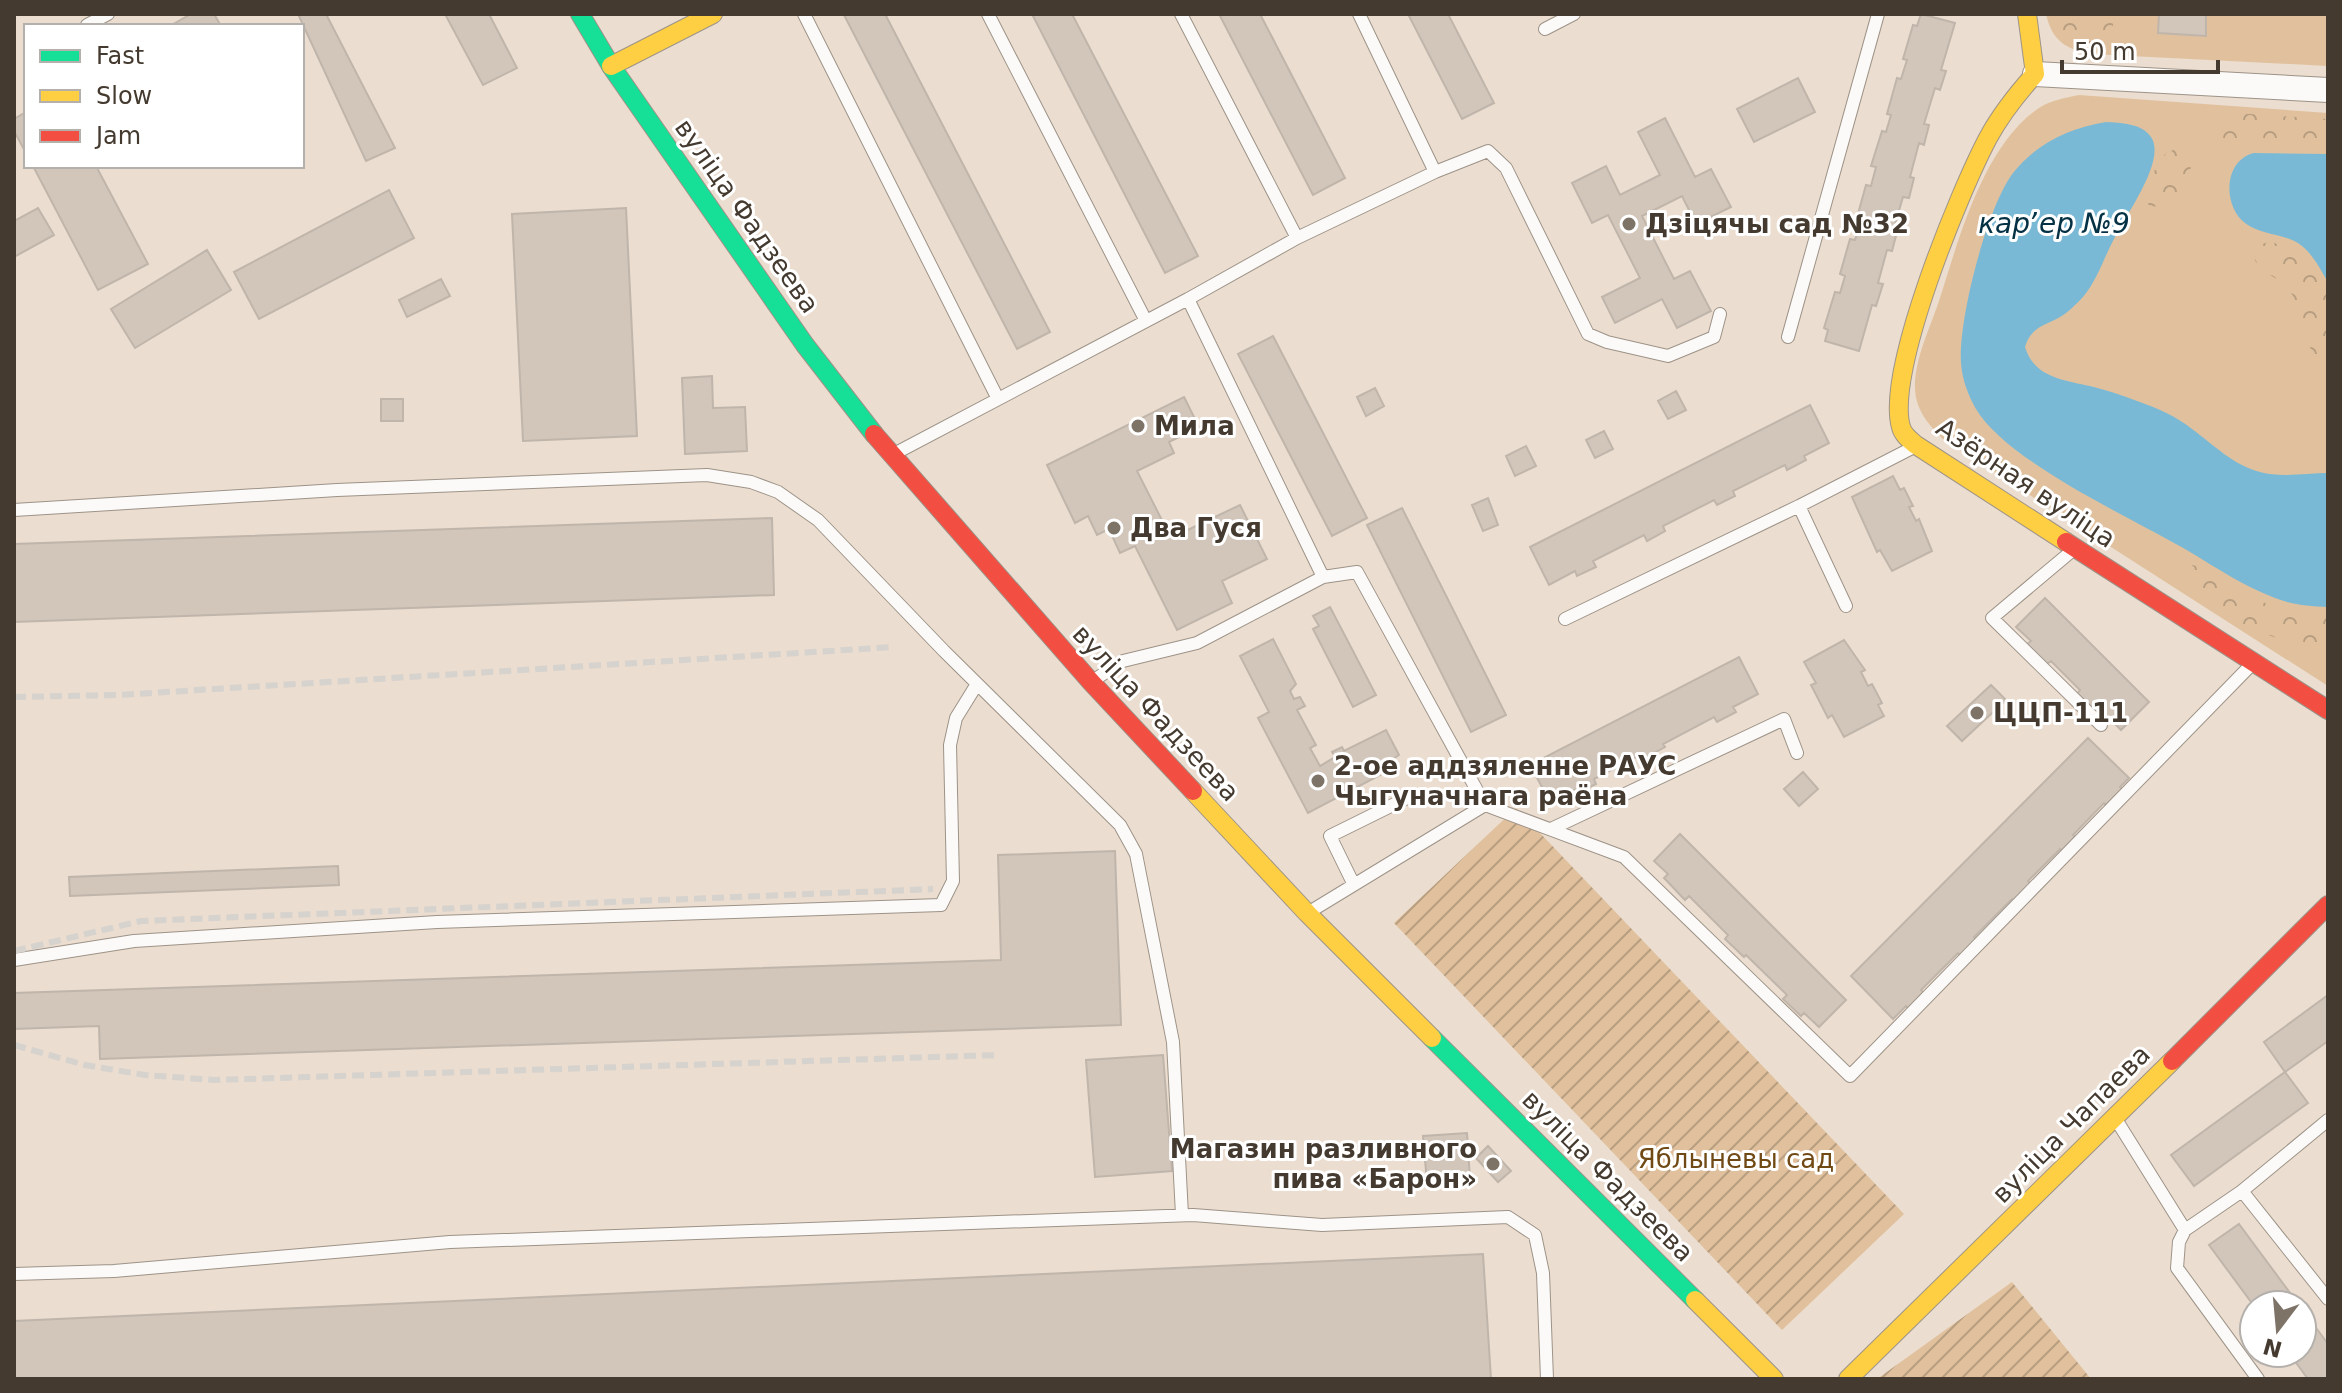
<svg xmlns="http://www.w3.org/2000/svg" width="2342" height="1393" viewBox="0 0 2342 1393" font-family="'DejaVu Sans',sans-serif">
<defs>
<pattern id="forest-crowns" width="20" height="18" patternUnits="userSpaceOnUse" patternTransform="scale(2)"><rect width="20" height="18" fill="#e1c19d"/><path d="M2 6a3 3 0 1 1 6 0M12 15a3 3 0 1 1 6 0" fill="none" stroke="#b89e80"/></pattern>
<pattern id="garden-furrows" width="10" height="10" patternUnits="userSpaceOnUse" patternTransform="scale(2)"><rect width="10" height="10" fill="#e1c19d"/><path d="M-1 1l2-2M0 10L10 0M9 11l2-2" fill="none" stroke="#b89e80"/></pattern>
</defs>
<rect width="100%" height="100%" fill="#ebddcf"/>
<path fill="#e1c19d" d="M2046 14H2328V66L2091 54C2066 49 2052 41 2046 14Z
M2079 95 2328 113V686L1944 440C1929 425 1916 411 1915 389 1914 360 1930 328 1939 301 1959 239 1983 146 2039 108 2051 100 2065 98 2079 95Z"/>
<path fill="url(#forest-crowns)" d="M2053 14H2107L2113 24 2114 40C2100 57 2067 44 2057 27 2055 23 2055 18 2053 14Z
M2235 113 2328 119V150L2226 147 2217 137V125L2221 118Z
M2178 148 2190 158C2196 178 2171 211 2149 206 2141 190 2156 167 2166 153Z
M2270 242C2296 247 2325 275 2328 303 2330 321 2328 341 2328 360L2313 354C2303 333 2303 307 2288 289 2277 275 2250 270 2254 249L2260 244Z
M2192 565C2216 568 2233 588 2254 598 2276 609 2303 615 2328 616V650C2294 647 2185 612 2182 574Z"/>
<path fill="url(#garden-furrows)" d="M1516 808 1904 1214 1782 1330 1394 923Z
M2012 1282 2091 1379H1877Z"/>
<path fill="#7ab9d5" d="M2106 122C2120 123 2142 123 2151 137 2167 160 2125 216 2115 237 2104 257 2098 279 2083 297 2076 304 2069 312 2060 317 2044 326 2031 327 2025 347 2034 377 2063 380 2090 386 2106 390 2122 395 2137 401 2157 408 2176 416 2192 429 2214 445 2233 465 2260 472 2282 478 2306 473 2328 473V607C2309 606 2293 605 2275 598 2244 586 2218 569 2190 552 2134 519 2007 462 1976 409 1968 395 1962 379 1961 363 1958 320 1987 207 2013 173 2037 143 2069 128 2106 122Z
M2254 153 2328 154V282C2320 269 2314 256 2302 246 2286 233 2262 236 2245 223 2222 205 2224 160 2254 153Z"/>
<path fill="#d2c6bb" stroke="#c0b5aa" stroke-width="2" d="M191 14H214L221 26H170Z
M298 14H326L395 148 366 161Z
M445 14H489L517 68 483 85Z
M885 14 1050 332 1017 349 844 15Z
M1032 14H1072L1198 256 1165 273Z
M1219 14H1260L1345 178 1313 195Z
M1408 14H1448L1494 103 1462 119Z
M1921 14 1955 23 1941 70 1946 71 1940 90 1935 88 1924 124 1929 125 1924 145 1919 143 1910 177 1914 178 1909 198 1903 197 1893 231 1897 232 1892 251 1887 250 1878 283 1883 284 1876 306 1872 305 1859 351 1825 341 1828 330 1824 328 1835 292 1840 293 1845 276 1840 274 1850 239 1855 240 1860 222 1856 221 1866 185 1871 186 1876 167 1871 166 1882 131 1886 132 1891 115 1887 114 1897 78 1901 79 1907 60 1903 59 1913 25 1917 26Z
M2159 14H2206V36L2158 33Z
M1798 78 1815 112 1754 142 1737 109Z
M26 112V153L14 131V119Z
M1665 118 1695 177 1711 169 1731 207 1696 224 1682 196 1642 216 1674 279 1690 271 1711 311 1677 328 1662 299 1615 323 1602 297 1640 278 1608 215 1592 223 1572 183 1606 166 1620 195 1660 175 1638 132Z
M33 166H96L148 264 98 290Z
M389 190 414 238 259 319 234 272Z
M38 208 54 235 14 257V221Z
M626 208 637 436 523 441 512 214Z
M207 250 231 290 135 348 111 309Z
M441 279 450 296 407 317 399 300Z
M1273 336 1367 518 1332 536 1238 354Z
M712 376 713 408 745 407 747 451 685 454 682 378Z
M1375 388 1384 406 1366 416 1357 397Z
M1676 391 1686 410 1668 419 1658 401Z
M1184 397 1199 427 1169 442 1174 453 1137 471 1171 538 1240 505 1267 559 1222 581 1232 603 1177 630 1135 546 1120 553 1109 529 1097 535 1088 516 1075 523 1047 465Z
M381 399H403V421H381Z
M1810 405 1829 443 1804 456 1806 460 1787 470 1785 465 1733 491 1735 496 1717 505 1714 500 1663 526 1665 531 1647 541 1644 535 1593 561 1596 567 1577 576 1575 571 1549 585 1530 547Z
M1604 431 1613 449 1595 458 1586 440Z
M1526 446 1536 466 1515 476 1506 456Z
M1893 476 1900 490 1904 488 1913 506 1909 507 1916 521 1919 519 1932 551 1892 571 1880 550 1877 552 1852 497Z
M1488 498 1498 525 1483 531 1472 505Z
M1402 508 1506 715 1471 732 1367 525Z
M772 518 774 595 14 622V544Z
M2045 598 2149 702 2121 730 2103 712 2099 716 2077 694 2080 690 2051 661 2047 664 2027 644 2031 641 2016 627Z
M1330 607 1376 695 1353 707 1313 629 1319 626 1313 616Z
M1273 639 1296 684 1290 691 1294 699 1300 697 1305 706 1297 710 1316 745 1310 748 1320 766 1335 757 1332 752 1342 747 1344 751 1386 730 1399 755 1393 759 1397 766 1308 813 1258 718 1269 712 1240 656Z
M1844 640 1865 670 1861 672 1868 686 1872 684 1882 703 1878 705 1884 716 1844 737 1832 715 1828 718 1811 685 1816 683 1804 662Z
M1739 657 1758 694 1733 707 1736 712 1717 722 1714 717 1663 744 1665 747 1647 757 1644 753 1594 779 1596 784 1578 793 1576 789 1550 802 1530 765Z
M1991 685 2006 700 1962 741 1947 726Z
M2088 738 2129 778 2120 787 2123 790 2108 806 2104 803 2073 835 2076 838 2063 851 2060 849 2028 881 2032 885 2015 901 2012 899 1974 937 1977 941 1961 957 1958 953 1921 990 1924 993 1909 1009 1906 1006 1893 1019 1851 976Z
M1803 772 1818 789 1799 806 1784 789Z
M1680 834 1846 1000 1819 1027 1804 1013 1801 1016 1783 999 1787 995 1746 955 1744 957 1725 939 1728 935 1689 896 1685 900 1664 878 1668 874 1654 861Z
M1115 851 1121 1025 100 1059 99 1026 14 1029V993L1001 960 998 855Z
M338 866 339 885 70 896 69 877Z
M2328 995V1041L2285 1072 2264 1042Z
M1163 1055 1172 1171 1095 1177 1086 1060Z
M2285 1072 2308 1103 2194 1186 2171 1155Z
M1467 1133 1470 1179 1427 1183 1423 1136Z
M1488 1146 1511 1171 1498 1182 1476 1158Z
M2239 1224 2299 1305 2254 1306 2209 1245Z
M1483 1254 1491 1379H14V1321Z
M2302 1309 2328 1344V1379H2308L2289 1353H2302Z"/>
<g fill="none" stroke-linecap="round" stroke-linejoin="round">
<g stroke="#9d9388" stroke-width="14">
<path id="lane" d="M804 14 998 399
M988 14 1146 321
M1181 14 1297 238
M1359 14 1435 172
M87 25 108 14
M1545 29 1574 14
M1788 337 1878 14
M894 454 1188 299 1297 238 1435 172 1488 151 1506 168 1588 334 1607 342 1668 356 1714 337 1720 314
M1799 506 1846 606
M14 510 337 490 707 475 751 482 778 492 818 520 944 651 1120 825 1136 854 1173 1042 1182 1215
M2073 550 1992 618 2101 725
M1565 619 1799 506 1914 447
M1094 680 1123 661 1197 643 1323 577 1188 299
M1485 805 1624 857 1850 1076 2252 664
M1551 829 1784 719 1797 753
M1353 883 1330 836 1415 794
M1311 911 1485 805 1357 572 1323 577
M14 960 134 941 437 922 941 905 953 881 950 745 956 718 977 684
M2328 1120 2242 1191 2328 1299
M2117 1121 2185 1230 2179 1242 2177 1268 2258 1379
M2185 1230 2242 1191
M14 1274 114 1271 450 1242 1193 1215 1322 1225 1508 1217 1535 1235 1543 1273 1547 1379"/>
</g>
<g stroke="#9d9388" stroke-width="26">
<path id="street" d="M2035 74 2328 90"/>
</g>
<g stroke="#9d9388" stroke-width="20">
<path id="fast" d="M580 14 611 66 805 345 874 434
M1432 1038 1695 1300"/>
</g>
<g stroke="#9d9388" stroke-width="20">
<path id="slow" d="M2027 14 2035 74C2017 94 2001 114 1988 138 1960 191 1885 372 1901 427 1903 435 1910 440 1916 445L2066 542
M611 66 713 14
M1193 791 1307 913 1432 1038
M1695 1300 1774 1379
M1848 1379 2172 1061"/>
</g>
<g stroke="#9d9388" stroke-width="20">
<path id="jam" d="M874 434 1091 682 1193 791
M2066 542 2328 710
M2172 1061 2328 905"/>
</g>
<use href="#lane" stroke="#fcfaf8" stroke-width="12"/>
<use href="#street" stroke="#fcfaf8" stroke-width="24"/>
<use href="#fast" stroke="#16e098" stroke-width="18"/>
<use href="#slow" stroke="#ffcf43" stroke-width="18"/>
<use href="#jam" stroke="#f24e42" stroke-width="18"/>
<path stroke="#d6d2ce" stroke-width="6" stroke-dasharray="12 6" stroke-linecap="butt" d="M14 697 118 695 894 647
M14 951 141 921 933 889
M14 1045 85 1065 145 1075 214 1080 998 1055"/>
</g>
<g fill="#7e7367" stroke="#fff" stroke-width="3">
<circle cx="1629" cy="224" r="8"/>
<circle cx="1138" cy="426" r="8"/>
<circle cx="1114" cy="528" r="8"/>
<circle cx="1977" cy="713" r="8"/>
<circle cx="1318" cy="781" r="8"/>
<circle cx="1493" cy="1164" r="8"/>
</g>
<g text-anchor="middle" stroke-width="6" stroke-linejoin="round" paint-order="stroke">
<g font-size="26" fill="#443a2f" stroke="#fff">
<text transform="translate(747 216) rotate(55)" y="9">вуліца Фадзеева</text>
<text transform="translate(2026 483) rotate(34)" y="9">Азёрная вуліца</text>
<text transform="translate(1156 713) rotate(47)" y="9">вуліца Фадзеева</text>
<text transform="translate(2071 1124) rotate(-45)" y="9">вуліца Чапаева</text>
<text transform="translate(1608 1176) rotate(45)" y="9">вуліца Фадзеева</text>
</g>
<g font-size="26" font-weight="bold" fill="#443a2f" stroke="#fff" text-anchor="start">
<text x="1645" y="233">Дзіцячы сад №32</text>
<text x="1154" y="435">Мила</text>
<text x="1130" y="537">Два Гуся</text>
<text x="1993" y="722">ЦЦП-111</text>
<text x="1334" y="775">2-ое аддзяленне РАУС<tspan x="1334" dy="30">Чыгуначнага раёна</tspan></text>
<text x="1477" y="1158" text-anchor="end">Магазин разливного<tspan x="1477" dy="30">пива «Барон»</tspan></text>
</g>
<g font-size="26" fill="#704915" stroke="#fff">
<text x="1736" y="1168">Яблыневы сад</text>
</g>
<g font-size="28" font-style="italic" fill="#043143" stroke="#fff">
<text x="2054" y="233">карʼер №9</text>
</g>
</g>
<rect width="2342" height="1393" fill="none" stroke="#443a2f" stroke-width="32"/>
<rect x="24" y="24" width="280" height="144" fill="#ffffff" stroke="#b4b0ac" stroke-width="2"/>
<rect x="40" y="50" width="40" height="12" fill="#16e098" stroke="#b4b0ac" stroke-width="2"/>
<text x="96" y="64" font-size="24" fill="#443a2f">Fast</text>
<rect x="40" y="90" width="40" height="12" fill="#ffcf43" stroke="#b4b0ac" stroke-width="2"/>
<text x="96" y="104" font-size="24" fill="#443a2f">Slow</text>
<rect x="40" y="130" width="40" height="12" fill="#f24e42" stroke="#b4b0ac" stroke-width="2"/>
<text x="96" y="144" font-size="24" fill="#443a2f">Jam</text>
<g transform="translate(2278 1329) rotate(196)"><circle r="38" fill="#ffffff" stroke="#b4b0ac" stroke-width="2"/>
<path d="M0-6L14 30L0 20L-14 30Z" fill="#7e7367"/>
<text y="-12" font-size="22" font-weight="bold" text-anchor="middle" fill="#443a2f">N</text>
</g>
<path d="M2062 60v12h156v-12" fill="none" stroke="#443a2f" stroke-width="4"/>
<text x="2074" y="60" font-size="24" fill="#443a2f" stroke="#ffffff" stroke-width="6" paint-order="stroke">50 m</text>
</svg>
